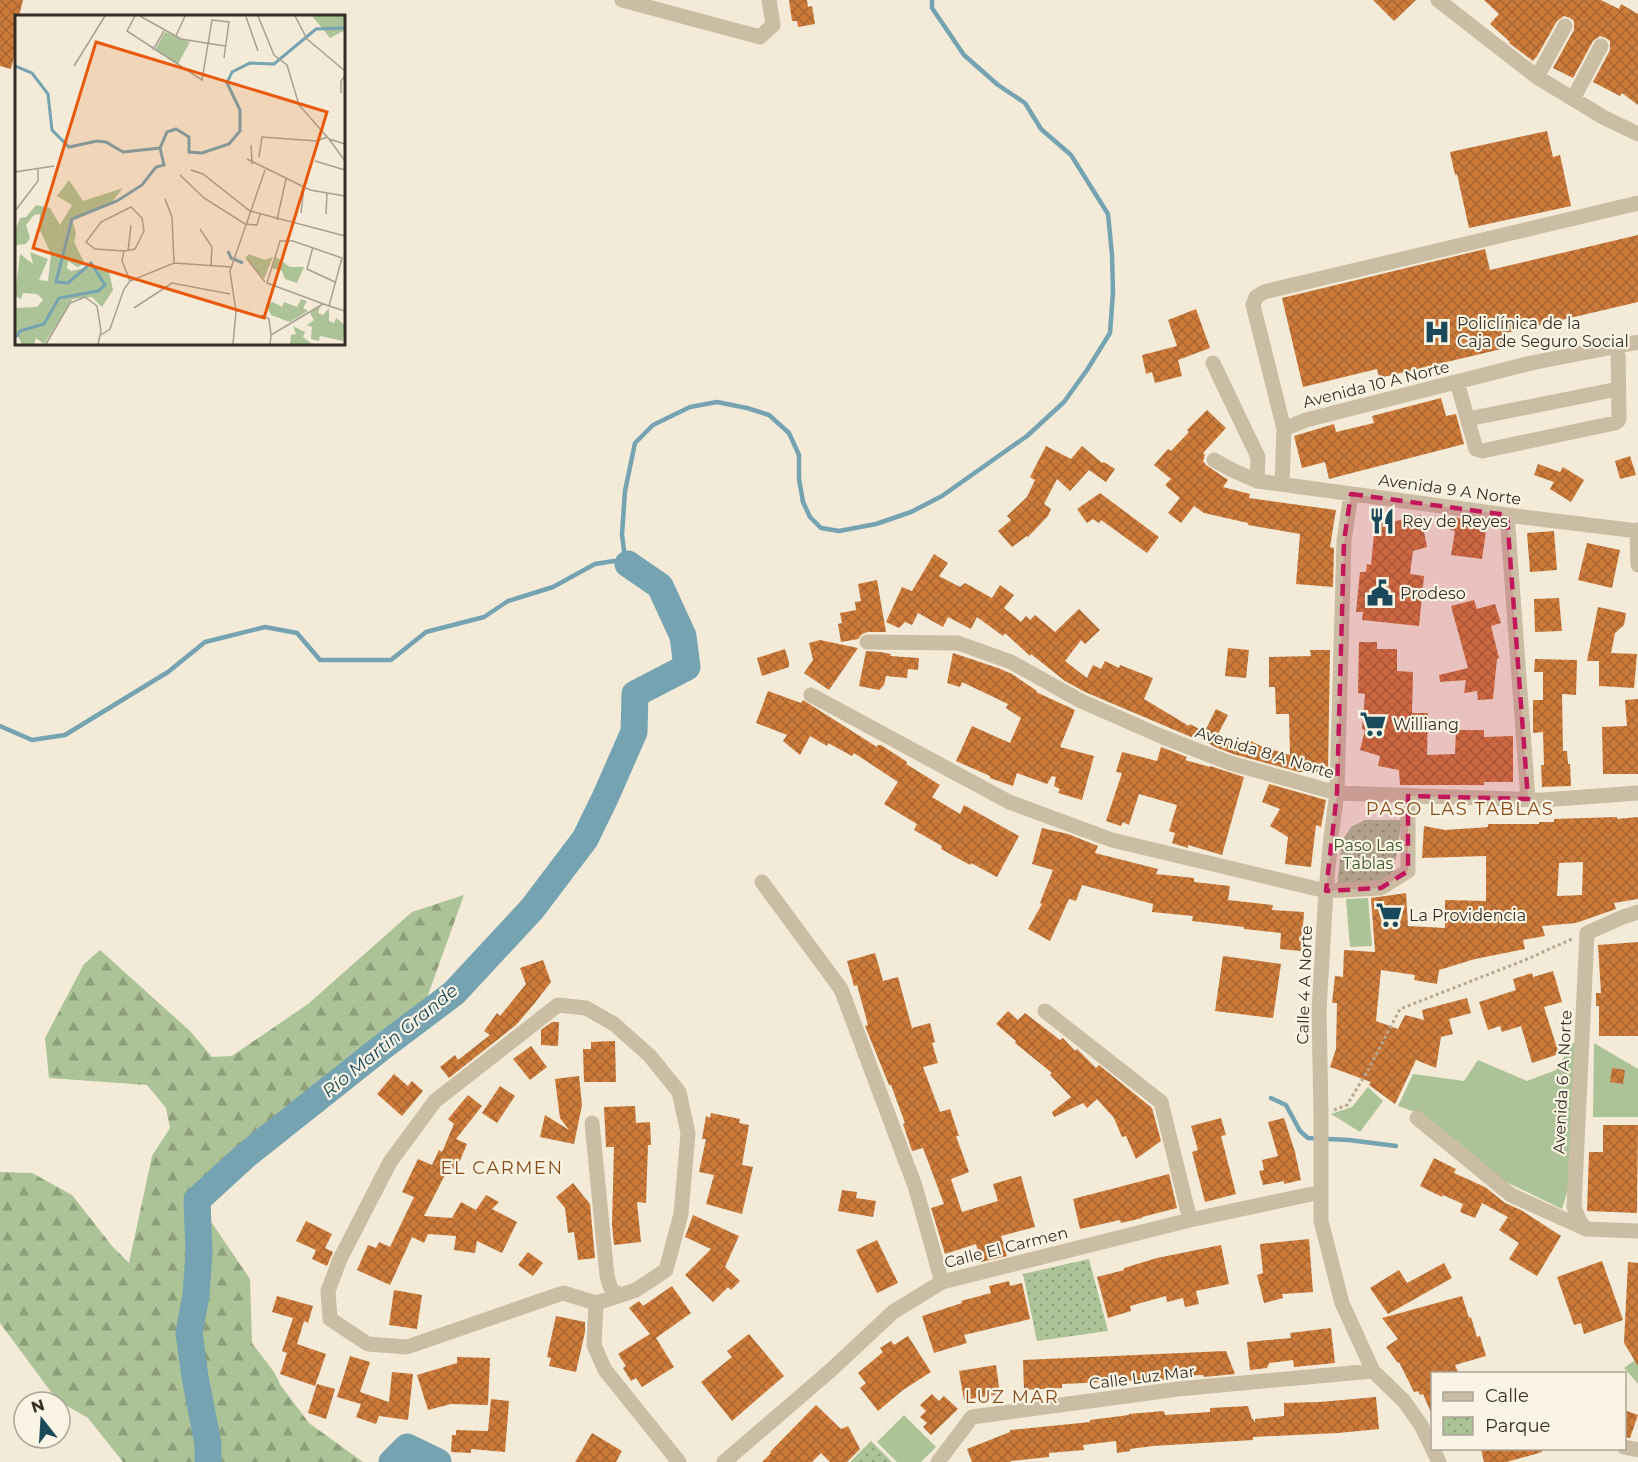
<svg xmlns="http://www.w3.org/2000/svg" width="1638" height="1462" viewBox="0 0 1638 1462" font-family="Montserrat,sans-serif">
<defs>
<pattern id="forest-firs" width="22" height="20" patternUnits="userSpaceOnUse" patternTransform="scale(1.5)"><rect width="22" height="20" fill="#acc297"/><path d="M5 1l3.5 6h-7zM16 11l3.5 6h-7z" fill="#8d9e7b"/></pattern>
<pattern id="park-dots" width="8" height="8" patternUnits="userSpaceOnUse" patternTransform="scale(1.5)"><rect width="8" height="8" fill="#acc297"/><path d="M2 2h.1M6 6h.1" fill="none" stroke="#8d9e7b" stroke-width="1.8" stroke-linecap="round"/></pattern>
<pattern id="building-cross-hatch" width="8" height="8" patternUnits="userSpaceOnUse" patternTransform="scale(1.5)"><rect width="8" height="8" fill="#cd7b3b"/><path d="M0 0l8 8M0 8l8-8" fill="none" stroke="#a76531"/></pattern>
</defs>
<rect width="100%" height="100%" fill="#f3ebd8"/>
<path fill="#acc297" d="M1368 898 1372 946 1350 947 1346 899Z
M1578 1042 1569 1186 1562 1209 1500 1179 1421 1114 1398 1106 1413 1074 1464 1081 1478 1060 1527 1081 1556 1070 1573 1043Z
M1594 1043 1638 1069V1117H1593Z
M1368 1087 1383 1101 1360 1132 1331 1114 1352 1107Z
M1638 1358V1384L1624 1368Z
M904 1415 936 1447 921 1462H897L877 1442Z"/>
<path fill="url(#forest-firs)" d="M464 895 424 1006 195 1198 250 1279 252 1343 274 1372 281 1386 309 1423 363 1462H123L88 1418 57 1400 0 1323V1172L32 1173 72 1195 112 1246 129 1263 152 1156 170 1128 166 1108 147 1085 49 1078 45 1038 84 964 100 950 190 1031 212 1057 232 1056 308 1004 412 912Z"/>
<path fill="url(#park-dots)" d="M1365 820H1402L1393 874 1375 886H1337L1342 841 1351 827Z
M1089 1259 1108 1331 1037 1341 1023 1274Z
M871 1441 892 1462H850Z"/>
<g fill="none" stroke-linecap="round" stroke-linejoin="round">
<path stroke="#75a3b1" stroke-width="4.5" d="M0 726 32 740 65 735 168 672 205 642 265 627 297 633 320 660H391L426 632 484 617 508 601 553 587 595 564 614 561 628 564 624 551 622 534 625 491 635 443 653 425 690 407 717 402 747 408 769 415 789 433 799 455V479L803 502 810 517 821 528 839 531 876 524 911 512 942 496 1027 436 1064 402 1087 370 1110 333 1113 292 1112 255 1108 214 1071 155 1041 129 1025 103 998 85 964 55 932 8V0
M1271 1098 1286 1105 1300 1131 1308 1138 1349 1140 1396 1146"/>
<path stroke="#75a3b1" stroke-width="27" d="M208 1462V1444L195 1377 189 1333 196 1295 199 1253 197 1200 245 1156 381 1048 454 993 532 909 585 839 605 798 634 732 635 694 687 667 683 636 660 586 628 564
M392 1462 407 1447 438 1462"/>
</g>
<path fill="url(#building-cross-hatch)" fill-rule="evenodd" d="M0 0H23L19 16H16V48L11 69 0 66Z
M789 0H807L808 7 812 6 815 24 798 27 797 21H792Z
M1373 0H1416L1394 21Z
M1484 0H1601L1619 9 1621 4 1638 14V105L1622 93 1620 96 1593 82 1610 50V41L1606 38 1600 36 1593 41 1573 78 1553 68 1574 30V21L1570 18 1564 16 1557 21 1536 58H1535L1533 61 1509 43 1510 42 1490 24 1499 14Z
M1547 131 1553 157 1560 155 1571 206 1469 228 1457 174 1455 175 1450 152Z
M1638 235V302L1506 333 1510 347 1379 378 1377 369 1303 387 1282 298 1485 249 1490 270Z
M1196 309 1210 348 1178 360 1182 376 1155 383 1152 372 1146 374 1142 355 1177 346 1168 320Z
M1441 398 1446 416 1456 414 1464 444 1329 479 1325 462 1302 468 1294 436 1334 424 1336 432 1374 423 1372 416Z
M1207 410 1226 428 1203 453 1205 455 1203 461 1206 465 1228 480 1223 487 1250 494 1249 498 1336 510 1330 547 1334 548 1333 587 1296 584 1300 534 1248 525V523L1204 513 1194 506 1181 523 1168 513 1180 498 1165 485 1171 479 1154 465 1168 449 1171 451 1189 432 1187 430Z
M1046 446 1071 459 1082 446 1102 463 1104 462 1115 469 1106 482 1089 470 1070 491 1057 479 1044 504 1051 509 1048 516 1028 537 1027 536 1012 547 998 531 1011 520 1007 516 1027 497 1035 480 1030 477Z
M1630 456 1636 475 1620 479 1615 461Z
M1538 464 1560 472 1563 467 1584 480 1571 502 1550 489 1554 482 1534 475Z
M1100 493 1159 537 1147 553 1101 520 1099 523 1093 519 1087 523 1077 509Z
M1376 512 1393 514 1392 522 1421 515 1427 547 1413 551 1410 574 1424 576 1419 626 1362 620 1363 612H1356L1360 572H1366L1367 564 1371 565Z
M1452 517 1470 520V522L1487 524 1482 559 1451 555 1455 531 1450 530Z
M1554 531 1557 570 1530 572 1527 533Z
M1587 543 1620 550 1612 588 1578 580Z
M934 554 948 563 939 576 960 587 965 583 992 598 1000 585 1014 595 1004 608 1021 622 1026 616 1030 620 1035 615 1055 632 1079 609 1100 630 1085 644 1081 640 1065 661 1087 678 1093 665 1101 669 1105 661 1119 668 1120 665 1153 678 1144 699 1189 726 1190 724 1201 730 1196 739 1085 692 1065 681 1031 654 1030 656 1005 633 1003 636 977 617 971 629 948 617 943 627 918 613 912 625 905 622 899 628 886 622 902 587 912 591Z
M877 580 886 632H869L870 631 862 634 858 639 841 642 838 624 842 623 840 613 856 610 855 602 861 601 858 584Z
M1559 598 1562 631 1535 632 1534 599Z
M1474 600 1477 609 1495 604 1501 623 1491 626 1499 658 1497 659 1493 699 1478 700 1477 691 1464 693 1466 680 1440 682 1439 675 1468 668 1451 606Z
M1598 607 1626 613 1624 625 1615 633 1611 653 1637 654 1634 688 1599 686V661H1587Z
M820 640 858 648 829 690 804 673 813 660 809 643Z
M1359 642H1377V649H1397V671L1413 672 1412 713H1428L1427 755 1455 754 1456 730H1484V737L1513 736V782H1484V785H1400L1399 770 1378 766 1380 756 1360 750 1365 730 1362 729 1365 694 1358 693Z
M1228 648 1249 650 1246 678 1225 676Z
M785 649 789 662V667L762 676 757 658Z
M1310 650H1330L1328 772H1299L1233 754 1215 747 1201 739 1216 709 1228 715 1218 734 1248 748 1251 741 1263 747 1290 755 1289 714H1276L1275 687H1269V657L1311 656Z
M866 651 880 652 891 654 890 656 919 658 918 670 908 669 907 678 886 676 884 685 879 690 859 686Z
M953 653 998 668 1012 674 1037 691 1036 692 1075 710 1060 747 1094 756 1082 800 1058 793 1060 789 1054 786 1056 777 1052 776 1047 784 1017 773 1013 786 990 778V776L956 761 972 726 1010 743 1021 718 1006 708 1008 704 962 682 960 687 947 683Z
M1535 659 1577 660 1576 695 1562 694 1563 751H1567L1568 764H1570L1571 786 1542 787 1541 765H1544L1543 732 1533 733V700H1543V672H1534Z
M768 691 801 703 803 700 877 747 878 745H881L907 762 906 764 940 785 932 797 960 814 964 805 1019 836 997 877 971 863 970 865 941 849 942 846 914 830 917 824 884 804 898 782 854 753 852 756 828 743 827 746 810 736 800 755 783 741 787 735 756 723Z
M1638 699V774H1603L1602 727 1627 726 1625 700Z
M1161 747 1187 757 1185 760 1210 767V766L1244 777 1222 855 1188 845V848L1172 843 1175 833 1169 831 1177 805 1139 794 1129 825 1123 822 1121 826 1106 821 1122 773 1116 772 1122 752 1157 761Z
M1269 784 1326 800 1321 827 1316 825 1311 867 1285 864 1288 837 1270 826 1280 809 1262 802Z
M1617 817V819L1638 817V899L1614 903 1616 909 1576 923 1542 926 1545 936 1523 940 1525 949 1475 959 1439 970 1437 984 1414 980 1415 975 1381 970 1376 1021 1398 1029 1405 1015 1424 1020 1422 1010 1467 998 1471 1013 1449 1019 1453 1034 1441 1037 1436 1068 1416 1060 1395 1104 1369 1085 1371 1082 1330 1067 1336 1049 1337 1003H1332L1335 976 1343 977 1344 950 1375 952 1371 898 1406 893 1408 926 1445 928V900L1486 901V856L1422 858 1424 826 1445 830 1488 827V824H1539V822H1554V819ZM1583 862 1582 895 1557 896 1559 863Z
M1042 828 1068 834 1098 846 1095 853 1158 869 1156 874 1194 878V882L1230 886 1228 900 1273 905 1272 910 1304 912 1301 951 1280 949 1281 933 1244 929V927L1192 921 1193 916 1152 912 1153 904 1082 885 1076 901 1069 899 1050 941 1028 929 1042 904 1040 903 1053 870 1032 864Z
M1638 942V1036H1599V1006H1596V993H1601L1598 945Z
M875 953 883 981 898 977 912 1028 930 1023 935 1042 932 1043 938 1063 923 1067 940 1112 950 1109 959 1136H956L969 1172 951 1179 962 1212 998 1201 993 1184 1021 1176 1035 1227 1001 1236 1007 1256 981 1262 976 1244 945 1254 931 1208 944 1204 923 1148 912 1151 903 1124 905 1123 891 1085H889L865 1026 868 1025 857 985 854 986 847 961Z
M1223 956 1281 964 1273 1018 1215 1011Z
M543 960 551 982 534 1004 516 1025 449 1078 440 1067 455 1055 458 1060 490 1035 484 1031 497 1013 500 1016 526 984 520 968Z
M1553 971 1562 1002 1544 1007 1559 1054 1532 1063 1521 1026 1502 1032 1500 1026 1488 1030 1479 1002 1516 990 1513 979 1532 973 1533 977Z
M1008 1011 1018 1020 1025 1013 1060 1040 1063 1038 1075 1051 1077 1049 1096 1068 1099 1065 1152 1108 1161 1141 1136 1159 1126 1136 1122 1137 1114 1118 1097 1099 1087 1108 1083 1103 1054 1117 1052 1112 1071 1097 1050 1075 1052 1073 1015 1043 1016 1041 996 1024Z
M552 1022H559L558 1046 541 1045V1030Z
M615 1041 616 1082H584L583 1049H591V1042Z
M531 1046 547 1067 530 1080 513 1059Z
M1612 1068 1625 1070 1623 1084 1610 1082Z
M394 1074 408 1086 412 1081 423 1091 402 1116 377 1094Z
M579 1076 582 1105 574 1144 540 1137 545 1115 569 1130 560 1118 555 1079Z
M500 1086 515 1096 497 1123 482 1113Z
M468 1095 482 1106 456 1139 467 1144 456 1170 449 1167 424 1216 452 1218 461 1202 476 1210 486 1195 499 1202 492 1209 517 1222 502 1253 477 1241 475 1253 454 1250 456 1236 428 1234 424 1243 412 1237 390 1285 357 1270 368 1245 376 1248 379 1242 390 1247 414 1197 402 1192 418 1159 432 1165 439 1150 442 1152 454 1124 448 1119Z
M635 1106 636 1123 650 1122 651 1145H648L646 1203 637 1202 641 1242 614 1245 612 1225 614 1147H606L604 1107Z
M711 1113 740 1119 739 1123 749 1125 742 1165 753 1167 742 1214 706 1204 714 1175 699 1172 706 1139H702L706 1116 710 1118Z
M1221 1118 1226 1135 1221 1136 1236 1194 1205 1202 1192 1152 1198 1150 1191 1126Z
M1284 1118 1295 1152 1301 1180 1284 1184V1181L1263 1185 1259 1171 1264 1170 1262 1160 1278 1156 1268 1122Z
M1603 1125H1638L1637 1213 1587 1211 1589 1152H1603Z
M1434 1158 1456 1169 1454 1173 1485 1187 1505 1203 1521 1210 1561 1236 1537 1276 1509 1259 1519 1243 1499 1230 1508 1217 1482 1203 1475 1218 1460 1212 1463 1204 1443 1195 1442 1197 1420 1186Z
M1169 1174 1177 1208 1142 1217V1218L1121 1223 1120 1220 1080 1229 1073 1199Z
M573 1183 590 1204 595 1258 578 1260 574 1232 568 1233 565 1208 556 1197Z
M842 1190 857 1192 856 1198 876 1201 873 1217 838 1211Z
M693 1215 739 1236 725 1267 740 1281 731 1290 728 1287 713 1302 685 1275 711 1249 685 1237Z
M306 1221 332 1234 325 1248 333 1252 327 1266 312 1259 316 1250 296 1241Z
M1309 1239 1313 1292 1282 1294 1283 1298 1264 1303 1257 1275 1263 1273 1260 1244Z
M877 1240 898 1283 877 1293 856 1250Z
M1221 1245 1229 1284 1196 1291 1199 1304 1185 1307 1183 1298 1167 1302 1166 1296 1130 1306 1131 1311 1108 1318 1097 1277 1124 1270V1268L1157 1258Z
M528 1252 543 1263 533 1276 518 1265Z
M1602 1261 1623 1320 1584 1334 1581 1323 1574 1325 1557 1277Z
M1628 1262 1638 1263V1366L1624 1343Z
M1444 1263 1452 1278 1388 1314 1370 1288 1399 1270 1407 1283Z
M1009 1281 1010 1286 1022 1283 1030 1319 964 1335 967 1343 934 1353 922 1316 962 1303 961 1301 991 1293 989 1286Z
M672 1286 691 1313 656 1338 674 1367 642 1387 636 1378 631 1381 623 1368 626 1366 618 1354 650 1334 629 1308 639 1301 643 1306Z
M394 1290 422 1295 417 1329 389 1325Z
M277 1296 313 1306 308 1323 304 1321 297 1344 326 1354 315 1386 280 1374 287 1353 282 1351 293 1318 272 1312Z
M1462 1296 1469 1318 1471 1317 1477 1337 1480 1336 1486 1356 1455 1365 1459 1374H1432V1415L1423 1394 1420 1395 1418 1391 1414 1392 1399 1362 1398 1363 1386 1347 1398 1339 1382 1318Z
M556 1316 585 1322V1332L576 1372 549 1366 551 1358 547 1357Z
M1331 1328 1335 1363 1294 1367 1293 1360 1269 1363 1267 1368 1250 1370 1247 1342 1291 1338 1290 1333Z
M749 1334 784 1376 732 1421 701 1382 732 1357 727 1351Z
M908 1336 931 1372 903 1390 878 1411 860 1388 866 1383 858 1373 883 1352 880 1348 891 1341 894 1345Z
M1226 1351 1235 1374 1204 1377 1203 1375 1173 1376V1379L1062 1384V1388L1024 1390 1023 1360Z
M350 1356 370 1362 360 1392 389 1402 392 1372 413 1374 408 1420 379 1416 376 1424 356 1417 361 1404 337 1397Z
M457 1357 490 1358 488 1405 451 1404 428 1410 417 1375 457 1363Z
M996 1365 1000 1394 964 1400 959 1371Z
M317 1384 335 1389 326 1419 308 1413Z
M932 1394 939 1401 944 1396 958 1409 931 1435 923 1427 927 1423 920 1417 926 1411 920 1405Z
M1376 1397 1379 1429 1338 1433 1253 1437V1440L1153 1446 1130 1449V1451L1117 1453 1116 1441 1083 1445 1084 1450 1049 1453V1457L1010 1461 1011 1462H972L967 1449 1010 1432V1430L1090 1422V1420L1129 1415V1414L1164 1411 1165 1415 1210 1412V1408L1248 1406 1252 1419H1253L1255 1423V1419L1284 1416V1403L1320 1402Z
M491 1399 509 1401 505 1452 471 1449V1453L451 1452 452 1435H456V1430L488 1431Z
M816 1405 841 1429 848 1426 860 1449 847 1462H830L821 1453 812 1462H762L771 1453 770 1452Z
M1624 1410 1638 1415 1630 1438 1624 1437Z
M592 1433 622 1451 616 1462H575Z
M1481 1449H1542V1452L1507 1462H1484Z"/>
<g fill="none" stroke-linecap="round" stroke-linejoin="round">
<path stroke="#b7a78e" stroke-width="3" stroke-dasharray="3 3" stroke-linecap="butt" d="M1334 1110 1347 1105 1368 1070 1400 1009 1525 960 1572 939"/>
<path stroke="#cbbda3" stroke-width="15" d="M622 0 760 37 773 25 769 0
M1438 0 1537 77 1603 117 1638 134
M1537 77 1565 26
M1573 99 1601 46
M1213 363 1258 457 1257 481
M1457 382 1476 449 1482 451 1615 423 1619 420 1618 345
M1468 419 1618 389
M1284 429 1253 305 1256 297 1264 292 1638 203
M1214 460 1232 470 1257 481 1507 515 1638 531
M1282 484 1284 429 1306 420 1531 363 1638 342
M1351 494 1344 541 1337 793 1331 837 1326 891 1319 1010 1321 1114V1221L1342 1303 1373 1371 1404 1401 1421 1425 1439 1462
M1507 515 1528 799
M1637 530 1638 565
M867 642 958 643 1011 662 1081 701 1163 737 1230 763 1337 793 1543 800 1638 793
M811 695 1009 802 1112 840 1326 891 1381 888 1408 871V796
M762 882 841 989 915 1186 942 1282
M1638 912 1623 917 1587 933 1574 1207 1580 1222 1586 1229 1638 1231
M1045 1011 1161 1102 1190 1220
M1417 1118 1511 1195 1586 1229
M592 1123 607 1276 611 1289 620 1295
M596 1303 636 1290 666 1270 681 1214 688 1133 679 1092 650 1056 614 1024 586 1008 558 1005 435 1101 390 1162 340 1259 328 1291 330 1319 368 1344 407 1347 563 1293 596 1303 594 1345 605 1370 679 1462
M1624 1447 1638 1450
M724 1462 831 1370 893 1312 942 1282 1190 1220 1321 1192
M938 1462 972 1417 1178 1389 1373 1371"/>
</g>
<path fill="#c2185b" fill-opacity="0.2" stroke="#c2185b" stroke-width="4.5" stroke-dasharray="12 8" stroke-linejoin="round" d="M1351 494 1507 515 1528 799 1408 796V871L1381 888 1326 891 1337 793 1344 541Z"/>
<defs>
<g id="hospital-bare" transform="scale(2.07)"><path d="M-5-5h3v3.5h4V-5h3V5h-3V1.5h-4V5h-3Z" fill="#19495a" stroke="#faf4e4" stroke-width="2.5" paint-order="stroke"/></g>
<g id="restaurant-bare" transform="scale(2.07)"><path d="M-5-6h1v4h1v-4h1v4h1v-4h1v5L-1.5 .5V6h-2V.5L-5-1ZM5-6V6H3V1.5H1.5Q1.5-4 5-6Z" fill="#19495a" stroke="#faf4e4" stroke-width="2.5" paint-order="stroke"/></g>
<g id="civic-bare" transform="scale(2.07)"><path d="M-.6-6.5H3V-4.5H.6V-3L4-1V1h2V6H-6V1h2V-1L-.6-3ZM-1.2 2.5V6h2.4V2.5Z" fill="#19495a" stroke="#faf4e4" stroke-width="2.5" paint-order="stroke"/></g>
<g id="supermarket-bare" transform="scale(2.07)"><path d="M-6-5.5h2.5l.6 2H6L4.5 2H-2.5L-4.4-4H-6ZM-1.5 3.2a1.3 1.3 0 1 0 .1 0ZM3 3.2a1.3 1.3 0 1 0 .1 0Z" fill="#19495a" stroke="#faf4e4" stroke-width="2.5" paint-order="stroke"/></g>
</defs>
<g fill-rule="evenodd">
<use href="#hospital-bare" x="1437" y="332"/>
<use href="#restaurant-bare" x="1382" y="521"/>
<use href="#civic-bare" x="1380" y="593"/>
<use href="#supermarket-bare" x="1373" y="724"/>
<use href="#supermarket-bare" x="1389" y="915"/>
</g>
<g text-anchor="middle" stroke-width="4.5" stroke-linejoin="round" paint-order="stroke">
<g font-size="16" fill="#362e26" stroke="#faf4e4" text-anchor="start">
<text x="1457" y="329">Policlínica de la<tspan x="1457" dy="18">Caja de Seguro Social</tspan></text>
<text x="1402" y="527">Rey de Reyes</text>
<text x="1400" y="599">Prodeso</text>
<text x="1393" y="730">Williang</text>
<text x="1409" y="921">La Providencia</text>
</g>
<g font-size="16" fill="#362e26" stroke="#faf4e4">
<text transform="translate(1376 384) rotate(-14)" y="6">Avenida 10 A Norte</text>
<text transform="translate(1450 489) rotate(8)" y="6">Avenida 9 A Norte</text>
<text transform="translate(1265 752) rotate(17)" y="6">Avenida 8 A Norte</text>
<text transform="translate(1304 985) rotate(-88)" y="6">Calle 4 A Norte</text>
<text transform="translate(1562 1082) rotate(-87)" y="6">Avenida 6 A Norte</text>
<text transform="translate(1006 1247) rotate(-14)" y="6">Calle El Carmen</text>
<text transform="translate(1142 1377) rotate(-7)" y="6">Calle Luz Mar</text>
</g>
<g font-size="16" fill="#3c5628" stroke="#faf4e4">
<text x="1368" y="851">Paso Las<tspan x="1368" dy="18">Tablas</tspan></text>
</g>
<g font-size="18" letter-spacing="1.5" fill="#8a4a1a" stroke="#faf4e4">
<text x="1460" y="815">PASO LAS TABLAS</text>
<text x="502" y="1174">EL CARMEN</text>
<text x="1012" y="1403">LUZ MAR</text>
</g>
<g font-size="18" font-style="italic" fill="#19495a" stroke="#faf4e4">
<text transform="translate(390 1041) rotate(-39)" y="6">Río Martin Grande</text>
</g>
</g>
<g transform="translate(15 15)">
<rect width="330" height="330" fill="#f3ebd8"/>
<path d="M234 239 250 245 258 242 249 264 230 243ZM261 242 275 252H289L282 268 270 264 267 256 257 253ZM286 284 292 286 288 293 293 296 275 307 256 300 251 289 258 287 267 292 269 287 282 292ZM305 291 303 298 308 300 314 293V306L319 308 321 303 330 310 328 326 305 321 304 326 296 324 297 312 292 310 299 305 295 298ZM278 311 290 317 288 322 297 329H275L276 320 281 319Z" fill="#acc297"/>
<path d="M297 1H330V15L315 23ZM54 165 68 186 108 173 97 187 57 204 61 218 59 227 70 249 62 252 53 246 52 253 56 256 76 252 94 257 98 275 87 292 77 282 58 284 29 329 21 323 19 329H7L0 316V293L22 292 28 285 22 279 8 278 6 284 0 281 5 239 18 249 15 237 33 244 24 265 33 266 36 239 24 213 25 199 19 200 11 210 15 223 11 229 0 230V216L5 203 11 202 21 190 35 193 45 210 57 190 42 181Z" fill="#acc297"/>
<path d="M150 17 175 27 163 49 140 35Z" fill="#acc297"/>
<path fill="none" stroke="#75a3b1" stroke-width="3" d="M0 51 17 58 33 79 37 115 54 132 82 126 91 127 108 137 145 133 152 117 161 114 174 122V137L187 138 214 129 225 116V95L212 68 217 57 235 48 259 49 301 14 330 13M213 236 216 243 228 248M1 322 5 316 29 309 44 283 83 276 90 270 76 248 53 268 41 267 57 204 102 186 127 170 141 152 149 150 145 133"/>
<path fill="none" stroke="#a79f91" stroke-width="1.5" d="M120 1 112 16 187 65 197 5 214 7 209 43M125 1 166 24 210 31M243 1 259 40 272 50 284 90 314 124 330 129M280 1 292 24 330 56M231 2 243 36M161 21 170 1M138 35 149 16M59 51 90 1M326 78V66L330 61M314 124 330 146M236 130 237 149M244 142 247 122 302 126 312 122M232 144 295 175 330 181M300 146 330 155M176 155 188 159 235 196 330 221M0 157 39 151M165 160 189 183 230 209 242 210 245 199M150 184 157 202 159 248M0 196 23 166V153M286 198 289 172M311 199 312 178M262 205 271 164M185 214 197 232 196 250M298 232 292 254 320 267M109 236 120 234 129 216 127 203 116 192 86 207 71 227 80 234 109 236 107 246 115 266M113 236 116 210M233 245 250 267M314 291 327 243 278 226H265L252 268 314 291 330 296M119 293 157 268 215 279M246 300 254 304 256 320M86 320 95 314 109 274 115 266 159 248 216 252M31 329 55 288 70 282 82 291 86 316 83 329M218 329 221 297 215 256 250 155M255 329 256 320 308 289"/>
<path fill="#e8590c" fill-opacity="0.15" stroke="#e8590c" stroke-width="3" d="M81 27 312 97 249 303 18 233Z"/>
<rect width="330" height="330" fill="none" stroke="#362e26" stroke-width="3"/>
</g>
<rect x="1431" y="1372" width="195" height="78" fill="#faf4e4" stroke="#aca598" stroke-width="1.5"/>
<rect x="1443" y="1392" width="30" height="9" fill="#cbbda3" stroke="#aca598" stroke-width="1.5"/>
<text x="1485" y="1402" font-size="18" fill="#362e26">Calle</text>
<rect x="1443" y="1417" width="30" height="18" fill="url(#park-dots)" stroke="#aca598" stroke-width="1.5"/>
<text x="1485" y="1432" font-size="18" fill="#362e26">Parque</text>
<g transform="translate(42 1420) rotate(343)"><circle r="28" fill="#faf4e4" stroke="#aca598" stroke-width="1.5"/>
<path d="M0-4.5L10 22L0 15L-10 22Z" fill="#19495a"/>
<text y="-9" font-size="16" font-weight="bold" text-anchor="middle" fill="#362e26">N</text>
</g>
</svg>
